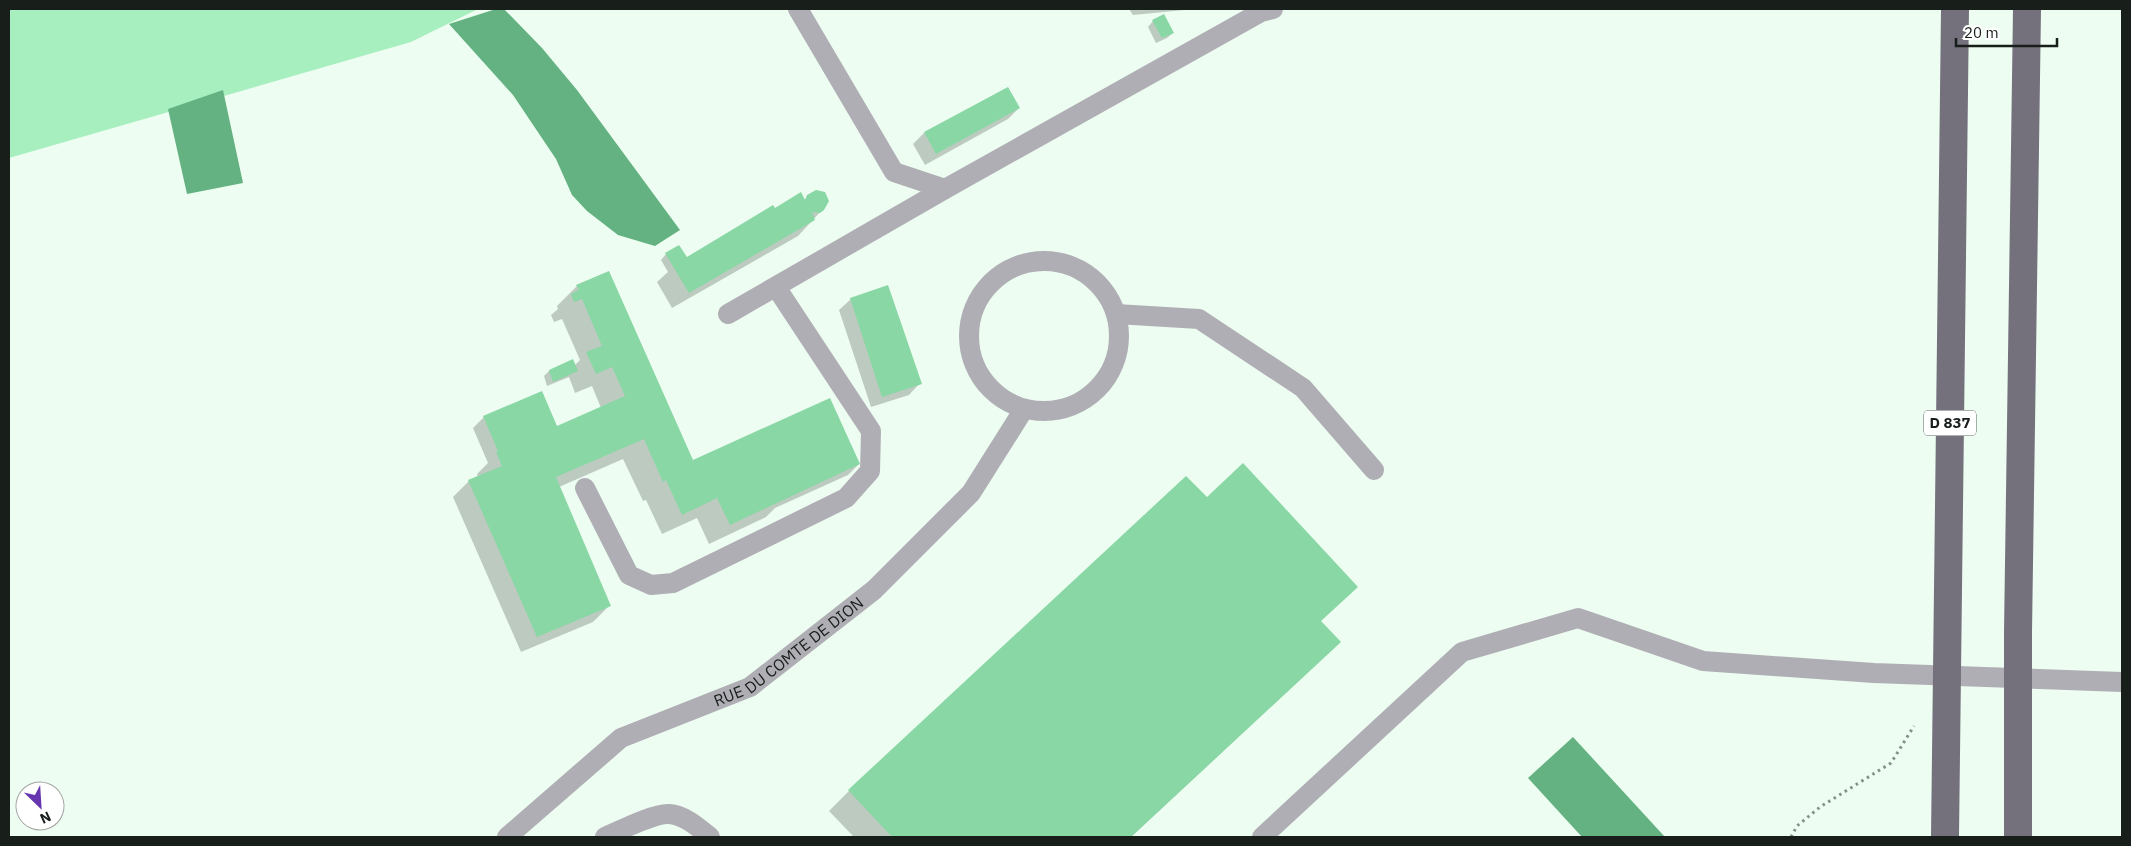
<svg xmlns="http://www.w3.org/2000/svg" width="2131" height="846" viewBox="0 0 2131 846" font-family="'IBM Plex Sans',sans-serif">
<rect width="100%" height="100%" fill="#edfdf1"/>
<path fill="#a8efc0" d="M9 9H478L411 42 9 158Z"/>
<path fill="#64b281" d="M496 9H504L542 48 577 90 680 230 655 246 618 235 587 211 572 195 556 159 513 95 449 24Z
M223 90 243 183 187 194 168 109Z
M1573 737 1665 837H1582L1528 778Z"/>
<path fill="#0003" d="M1129 9H1195L1133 15Z
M1153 21 1173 33 1167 38 1156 43 1148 27Z
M1007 88 1019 108 1008 119 925 165 913 144 924 133Z
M808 196 823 209 798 236 672 308 657 282 668 272 661 260 666 254 686 259 775 209 804 200Z
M577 286 692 462 859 464 848 475 775 508 766 517 709 544 697 518 662 534 646 500 643 501 623 459 559 487 609 606 593 622 521 652 453 497 469 481 478 477 477 474 488 463 473 428 484 417 557 427 601 408 592 386 575 393 569 377 547 386 544 376 549 371 572 361 574 366 580 360 562 319 554 322 551 315 558 309 557 306Z
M851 299 920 383 909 395 871 407 839 310Z
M1207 499 1340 642 1131 837H854L829 811 849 791Z"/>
<path fill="#88d7a4" d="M1164 14 1174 33 1162 38 1152 20Z
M1008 87 1020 108 936 154 924 132Z
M816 190 825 192 829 201 824 210 820 213 812 212 815 220 689 293 665 253 679 245 687 257 773 205 775 208 801 192 805 200 807 195Z
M609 271 693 460 830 398 860 464 730 525 717 498 682 515 666 480 663 482 644 439 556 477 611 606 537 637 468 480 502 466 496 452 498 451 483 416 542 391 557 426 625 396 612 367 596 374 586 352 602 346 582 299 574 302 571 294 579 290 576 285Z
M888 285 922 384 882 397 850 298Z
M573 359 578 371 553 382 549 370Z
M1243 463 1358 587 1321 621 1341 642 1131 837H892L848 790 1186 476 1207 497Z"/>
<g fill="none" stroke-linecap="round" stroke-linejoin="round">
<path stroke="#859088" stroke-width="3" stroke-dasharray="2.5 4" stroke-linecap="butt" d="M1791 837 1797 826 1820 807 1891 763 1914 726"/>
<g stroke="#b0aeb5" stroke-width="20">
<path d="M798 9 894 172 945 189 1261 12 1273 9"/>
<circle cx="1044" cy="336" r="75"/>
<path d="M728 314 945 189"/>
<path d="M1116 314 1199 319 1303 388 1374 470"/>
<path d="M585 488 629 575 651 585 673 583 846 498 870 471 871 431 776 287"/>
<path id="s1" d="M507 837 621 738 750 687 874 590 971 493 1024 409"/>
<path d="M605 837C619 831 654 813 669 814 685 815 699 828 710 837"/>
<path d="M1262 837 1462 652 1578 618 1703 661 1874 673 2122 682"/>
</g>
<path stroke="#74717d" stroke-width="28" d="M1945 837 1955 9
M2018 837V633L2027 9"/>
</g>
<g text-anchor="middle" stroke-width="5" stroke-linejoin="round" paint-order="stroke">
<rect fill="#fff" stroke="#5d625f" stroke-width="1" x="1924" y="410.5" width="52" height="25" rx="4"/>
<g font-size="15" font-weight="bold" fill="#181e1a">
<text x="1950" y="428">D 837</text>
</g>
<g font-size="16" fill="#181e1a" stroke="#fff">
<text dy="6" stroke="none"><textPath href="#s1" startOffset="341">RUE DU COMTE DE DION</textPath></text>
</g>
</g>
<rect width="2131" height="846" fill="none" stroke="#181e1a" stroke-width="20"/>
<g transform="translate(40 806) rotate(155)"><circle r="24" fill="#ffffff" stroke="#a3a5a3"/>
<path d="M0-4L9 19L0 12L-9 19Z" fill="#6636ae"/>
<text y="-8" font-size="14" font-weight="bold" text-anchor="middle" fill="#181e1a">N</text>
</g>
<path d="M1956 38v8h101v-8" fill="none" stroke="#181e1a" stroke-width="2.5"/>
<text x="1964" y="38" font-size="15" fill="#181e1a" stroke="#ffffff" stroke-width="4" paint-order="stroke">20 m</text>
</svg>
